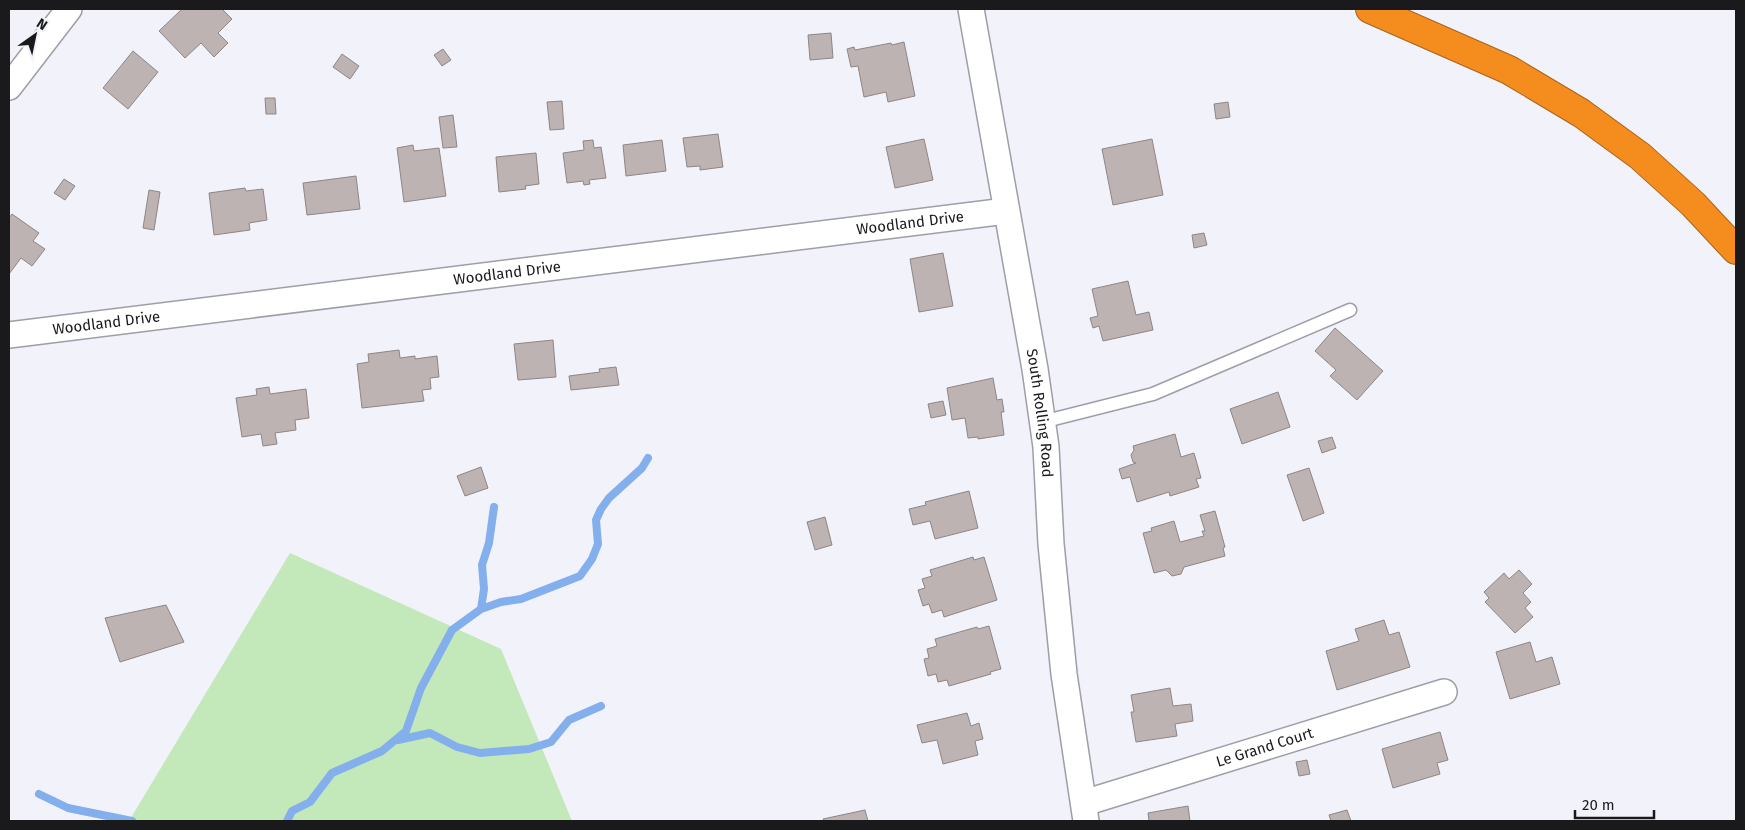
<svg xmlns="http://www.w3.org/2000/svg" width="1745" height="830" viewBox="0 0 1745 830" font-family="'Fira Sans',sans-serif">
<rect width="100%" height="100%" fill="#f2f2fa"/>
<path fill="#c3e8b9" d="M290 553 501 649 572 821H129Z"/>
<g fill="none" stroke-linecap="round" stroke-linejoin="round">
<path stroke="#83afed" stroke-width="8" d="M481 609 484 589 482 565 489 543 494 507
M398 740 430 733 457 747 480 753 529 749 551 742 569 720 601 706
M39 794 68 808 132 821
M287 821 292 811 310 802 332 773 382 751 406 731 421 688 452 630 481 609 501 602 521 599 580 576 592 559 598 544 596 520 601 509 609 498 642 468 648 458"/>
</g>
<path fill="#bcb3b2" stroke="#8f8585" d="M182 9H222L232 19 218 33 228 43 214 57 201 43 185 58 159 31Z
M831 33 833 58 810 60 808 35Z
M904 42 915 96 888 102 886 92 864 97 858 66 851 67 847 49 854 47 855 50 891 43 892 45Z
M443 49 451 60 442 66 434 55Z
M133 51 158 72 128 109 103 88Z
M342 54 359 66 350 79 333 67Z
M265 98H275L276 114H266Z
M562 101 564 129 550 130 547 102Z
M1228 102 1230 117 1216 119 1214 104Z
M453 115 457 147 443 148 439 117Z
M718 134 723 167 700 170V166L687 167 683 138Z
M924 139 933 180 895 188 886 147Z
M1152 139 1163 195 1113 205 1102 149Z
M593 140 594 148 601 147 606 178 589 180 590 184 584 185 583 181 567 183 563 153 584 150 583 141Z
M662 140 666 171 626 176 623 145Z
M413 145 414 151 439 148 446 196 404 202 397 148Z
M536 153 539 184 525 186 526 189 499 192 496 157Z
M356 176 360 209 307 215 303 183Z
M64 179 75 186 65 200 54 193Z
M245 188 246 191 263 189 267 220 249 223 250 230 214 235 209 193Z
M149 190 160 192 154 230 143 228Z
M12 214 39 233 33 241 45 249 32 266 21 258 9 274V218Z
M1204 233 1207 245 1194 248 1192 235Z
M943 253 953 306 919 312 910 259Z
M1128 281 1136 315 1149 312 1153 330 1103 341 1099 326 1093 328 1090 318 1098 316 1092 289Z
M1335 328 1383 371 1357 400 1330 376 1336 370 1315 351Z
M553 340 556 377 518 380 514 344Z
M399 350 400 358 415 356V359L437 356 439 377 430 378 431 389 422 390 424 401 362 408 357 364 369 362 368 354Z
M616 367 619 385 571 390 569 376 600 372 599 369Z
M993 378 997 400 1002 399 1004 412H1001L1004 435 978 439V437L968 438 965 418 952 420 947 388Z
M269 387 270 394 306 389 309 418 295 420 296 430 275 433 277 444 263 446 261 434 242 437 236 398 257 395 256 389Z
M1278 392 1290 427 1242 444 1230 409Z
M943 401 946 415 931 418 928 404Z
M1175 434 1181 457 1194 453 1201 478 1196 479 1199 487 1170 496 1169 492 1137 502 1130 477 1122 479 1119 469 1136 463 1133 462 1131 455 1134 450 1133 446Z
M1332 437 1336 448 1322 453 1318 441Z
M481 467 488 488 465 496 457 476Z
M1309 468 1324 513 1303 521 1287 475Z
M969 491 978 528 935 539 930 521 913 525 909 509 926 505 925 502Z
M1215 511 1225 547 1223 548 1225 556 1184 567 1181 574 1172 576 1166 570 1154 573 1143 533 1152 531 1151 528 1174 521 1180 542 1204 536 1202 531H1205L1200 515Z
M825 517 832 545 815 550 807 522Z
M973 557 974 560 984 557 997 600 944 617 942 610 932 613 929 604 923 606 918 590 925 588 922 579 932 576 930 570Z
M1519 570 1532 584 1523 593 1531 602 1525 608 1533 617 1515 633 1485 602 1489 598 1484 592 1504 573 1509 579Z
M166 605 184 642 120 662 105 618Z
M1384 620 1389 635 1399 632 1410 667 1337 690 1326 651 1359 641 1355 629Z
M989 626 1001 669 990 672 991 674 949 686 947 680 938 682 936 674 928 676 924 659 929 658 927 649 937 646 935 639 977 627 978 629Z
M1530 642 1536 662 1552 657 1560 684 1510 699 1496 652Z
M1170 688 1173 706 1191 704 1193 721 1175 724 1177 736 1136 742 1131 712H1134L1131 695Z
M967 713 971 726 979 723 983 739 975 741 978 755 943 764 937 740 922 743 917 725Z
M1440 732 1448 760 1437 763 1440 774 1393 788 1382 749Z
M1307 760 1310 774 1299 776 1296 762Z
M1188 806 1190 821H1149L1148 813Z
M865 810 868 821H824L823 819Z
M1347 810 1351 821H1331L1329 815Z"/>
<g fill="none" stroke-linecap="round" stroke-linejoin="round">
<g stroke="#9e9ea6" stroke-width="15">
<path id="lane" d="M1042 422 1153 394 1350 310"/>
</g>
<g stroke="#9e9ea6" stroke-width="28">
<g id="street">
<path id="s1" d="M971 9 1035 369 1046 447 1051 544 1064 674 1086 821"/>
<path d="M9 87 69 9"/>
<path id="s2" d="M9 335 1006 211"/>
<path id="s3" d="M1084 803 1444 692"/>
</g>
</g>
<g stroke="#a8641e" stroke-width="30">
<path id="highway" d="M1370 9 1509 70 1581 113 1640 156 1693 204 1736 250"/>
</g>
<use href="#lane" stroke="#fff" stroke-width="12"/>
<use href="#street" stroke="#fff" stroke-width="25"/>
<use href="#highway" stroke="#f48c1e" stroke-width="28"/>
</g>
<g text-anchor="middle" stroke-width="4" stroke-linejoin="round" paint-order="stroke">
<g font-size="15" fill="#1a1a1d" stroke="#f2f2fa">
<text dy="5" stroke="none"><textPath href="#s2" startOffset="908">Woodland Drive</textPath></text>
<text dy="5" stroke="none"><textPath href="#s2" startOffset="502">Woodland Drive</textPath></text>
<text dy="5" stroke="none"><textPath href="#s2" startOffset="98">Woodland Drive</textPath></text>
<text dy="5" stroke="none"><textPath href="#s1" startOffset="410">South Rolling Road</textPath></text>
<text dy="5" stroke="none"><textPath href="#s3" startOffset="189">Le Grand Court</textPath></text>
</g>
</g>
<rect width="1745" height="830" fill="none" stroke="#1a1a1d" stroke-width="20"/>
<g transform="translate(35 35) rotate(33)" stroke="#f2f2fa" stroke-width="4" paint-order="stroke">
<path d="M0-4L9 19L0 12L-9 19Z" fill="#1a1a1d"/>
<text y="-8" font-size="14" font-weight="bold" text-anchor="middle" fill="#1a1a1d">N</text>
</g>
<path d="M1575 810v8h79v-8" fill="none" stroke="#1a1a1d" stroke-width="2.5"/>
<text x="1582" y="810" font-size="15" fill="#1a1a1d" stroke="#f2f2fa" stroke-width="4" paint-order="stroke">20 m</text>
</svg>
